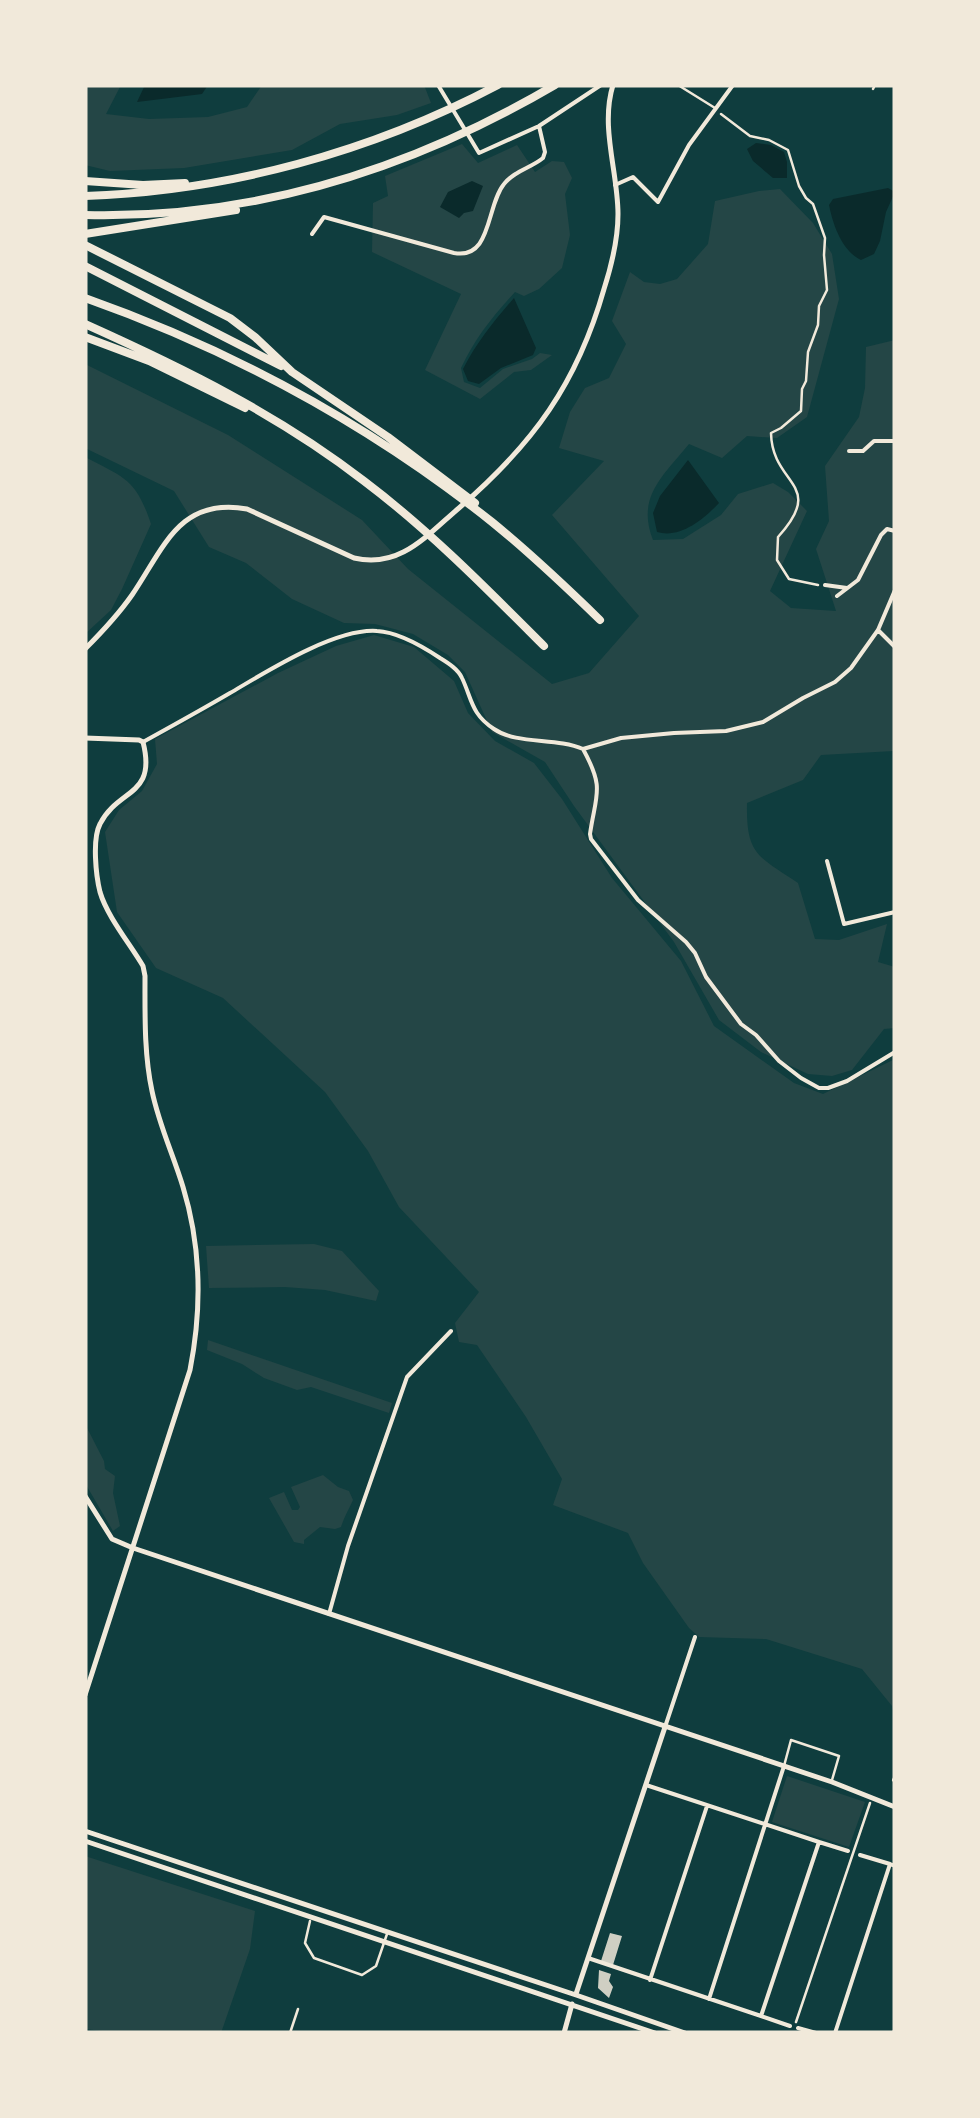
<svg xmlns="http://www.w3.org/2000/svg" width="980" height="2118" viewBox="0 0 980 2118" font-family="Poppins,sans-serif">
<rect width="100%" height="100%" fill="#0f3d3e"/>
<path fill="#244646" d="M85 85H121L106 114 149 119 208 117 247 107 262 85H424L431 103 397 115 340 124 292 150 184 168 110 171 85 165Z
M462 144 478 163 517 145 535 172 552 161 564 162 572 178 565 194 570 235 562 268 539 289 524 296 515 292C493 316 475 338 461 368L464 382 480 388 503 369 532 359 540 353 552 355 531 370 514 372 480 399 425 370 461 294 372 252 373 203 388 196 385 176Z
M780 189 813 223 832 254 839 299 807 417 777 438 747 436 722 458 689 444C663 476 636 497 653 540L683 539 721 515 738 494 773 483 788 492 807 511 770 591 791 608 836 611 816 549 829 521 825 466 859 417 865 388 866 347 895 340V749L894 751 821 755 803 780 747 803C746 855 758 856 798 883L815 939 839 940 887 924 878 962 895 967V1028L884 1029 852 1070 832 1076 808 1074 761 1052 719 1020 674 942 574 806 545 762 492 732 465 672 448 655 413 634 375 624 344 623 292 599 246 563 209 547 174 491 85 448V364L228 435 362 520 408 569 552 684 589 673 639 616 552 515 604 461 559 448 570 412 585 388 609 378 626 344 612 321 630 272 644 282 660 284 677 279 708 244 715 201 759 191Z
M85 457C125 478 136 479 151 524L122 589 111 610 85 634Z
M374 635 414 647 454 681 468 713 495 741 534 763 562 799 612 878 681 961 714 1026 794 1083 823 1094 895 1059V1720L892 1706 862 1669 766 1639 699 1637 689 1628 643 1563 628 1533 553 1505 562 1479 526 1417 477 1345 459 1342 455 1323 479 1292 399 1207 368 1151 325 1092 223 998 156 968 117 912 105 832 119 810 142 791 157 764 155 739 278 673 336 646Z
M314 1244 342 1251 379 1291 376 1301 325 1290 285 1287 209 1288 206 1246Z
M208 1340 392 1403 389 1413 311 1387 297 1390 264 1378 242 1364 207 1350Z
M85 1424 104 1461 105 1469 115 1476 113 1493 120 1526 113 1531 85 1483Z
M323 1475 338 1487 349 1491 353 1500C349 1509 344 1517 341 1527L335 1529 320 1527 304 1540V1544L294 1542 269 1498 284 1492 292 1510H298L300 1507 291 1487Z
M787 1776 865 1802 849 1847 772 1822Z
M85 1856 255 1911 250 1949 221 2033H118L85 2029Z"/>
<path fill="#0a2a2b" d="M145 85H208L202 94 137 102Z
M756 143 771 145 784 152 787 162V178H773L753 161 747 149Z
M472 181 483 186 473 211 464 213 459 218 440 207 448 192Z
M888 188 895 192 886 212 880 241 874 254 861 260C842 251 833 225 829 205L833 199Z
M514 298 536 348 533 355 501 368 479 384 468 381 463 369C477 342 494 321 514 298Z
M688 460 719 503C704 519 680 539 657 532L653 513 660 496Z"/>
<path fill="#cfcfc3" d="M610 1933 622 1936 613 1965 601 1961Z
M599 1970 611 1974 609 1981 613 1987 609 1998 598 1988Z"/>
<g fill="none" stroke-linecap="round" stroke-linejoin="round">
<path stroke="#f1e9da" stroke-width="2.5" d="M721 114 750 136 769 140 788 150 799 186 806 198 813 204 825 238 824 255 827 290 819 306 818 325 808 352 806 381 802 389 801 411 781 428 771 433C772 486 827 483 778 537L777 560 789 579 818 585
M796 2022 870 1803"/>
<path stroke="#f1e9da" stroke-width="2.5" d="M678 85 715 108
M873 89 875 85
M784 1766 791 1740 839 1756 832 1780
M310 1921 305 1943 314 1958 362 1975 376 1966 387 1934"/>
<path stroke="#f1e9da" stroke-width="2.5" d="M290 2033 298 2009"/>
<path stroke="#f1e9da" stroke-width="4" d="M438 85 479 153 539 126 601 85
M615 185 633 177 658 202 689 145 733 85
M312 234 324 217 454 253C492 260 486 206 504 184 514 171 531 168 543 158L545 152 539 126
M849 451H863L874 441H895
M825 585 847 588
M837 596 858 580 881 535 887 529 895 531
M878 630 895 647
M143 742C172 726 201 710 230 693 266 672 335 628 377 631 398 632 422 646 440 658 448 663 458 669 462 678 472 699 471 714 494 729 517 745 556 737 583 749 605 789 596 793 590 834L591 839 638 900 686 942 695 953 706 977 741 1024 756 1035 779 1061 801 1078 819 1088H828L847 1081 895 1052
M583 749 621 738 674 733 726 731 763 722 803 698 835 682 851 668 878 630 895 590
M827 861 844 924 895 912
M329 1614 348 1546 407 1377 451 1331
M665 1727 695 1637
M894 1780 895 1778
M819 1842 848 1851
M860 1855 890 1864
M588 1958 761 2016 819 1842 646 1785
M650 1980 707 1806
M709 1999 784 1766
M761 2016 790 2026
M798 2028 816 2033
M835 2033 890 1864 895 1866
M894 2033 895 2030"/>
<path stroke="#f1e9da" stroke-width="5" d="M85 649C102 632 118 615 132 595 164 548 179 497 247 509L354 558C400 569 427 535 459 508 533 444 577 384 604 289 612 264 618 240 618 214 618 172 600 127 613 85
M85 738 139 740 143 742C157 797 118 788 100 824 92 839 96 876 100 892 107 916 130 944 143 966L145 976C145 1014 144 1054 152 1091 159 1125 173 1154 183 1187 201 1246 202 1309 190 1370L85 1695
M85 1496 112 1539 133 1548 832 1782 895 1807
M85 1831 576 1995 685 2033
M85 1841 655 2033
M576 1994 665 1727
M564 2033 572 2004"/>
<path stroke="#f1e9da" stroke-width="8" d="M85 181 143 185 185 183
M85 196C229 191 371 152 498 85
M85 215C254 219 410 170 555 85
M85 234 236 210
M85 245 230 318 255 337 292 372 388 437 475 503
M85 266 281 366
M85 298C232 350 370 425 492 522 530 553 565 586 600 620
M85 324C183 368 279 415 364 481 429 530 486 588 544 646
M85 337 149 361 245 408"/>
</g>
<rect width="980" height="2118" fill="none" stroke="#f1e9da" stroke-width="175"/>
</svg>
